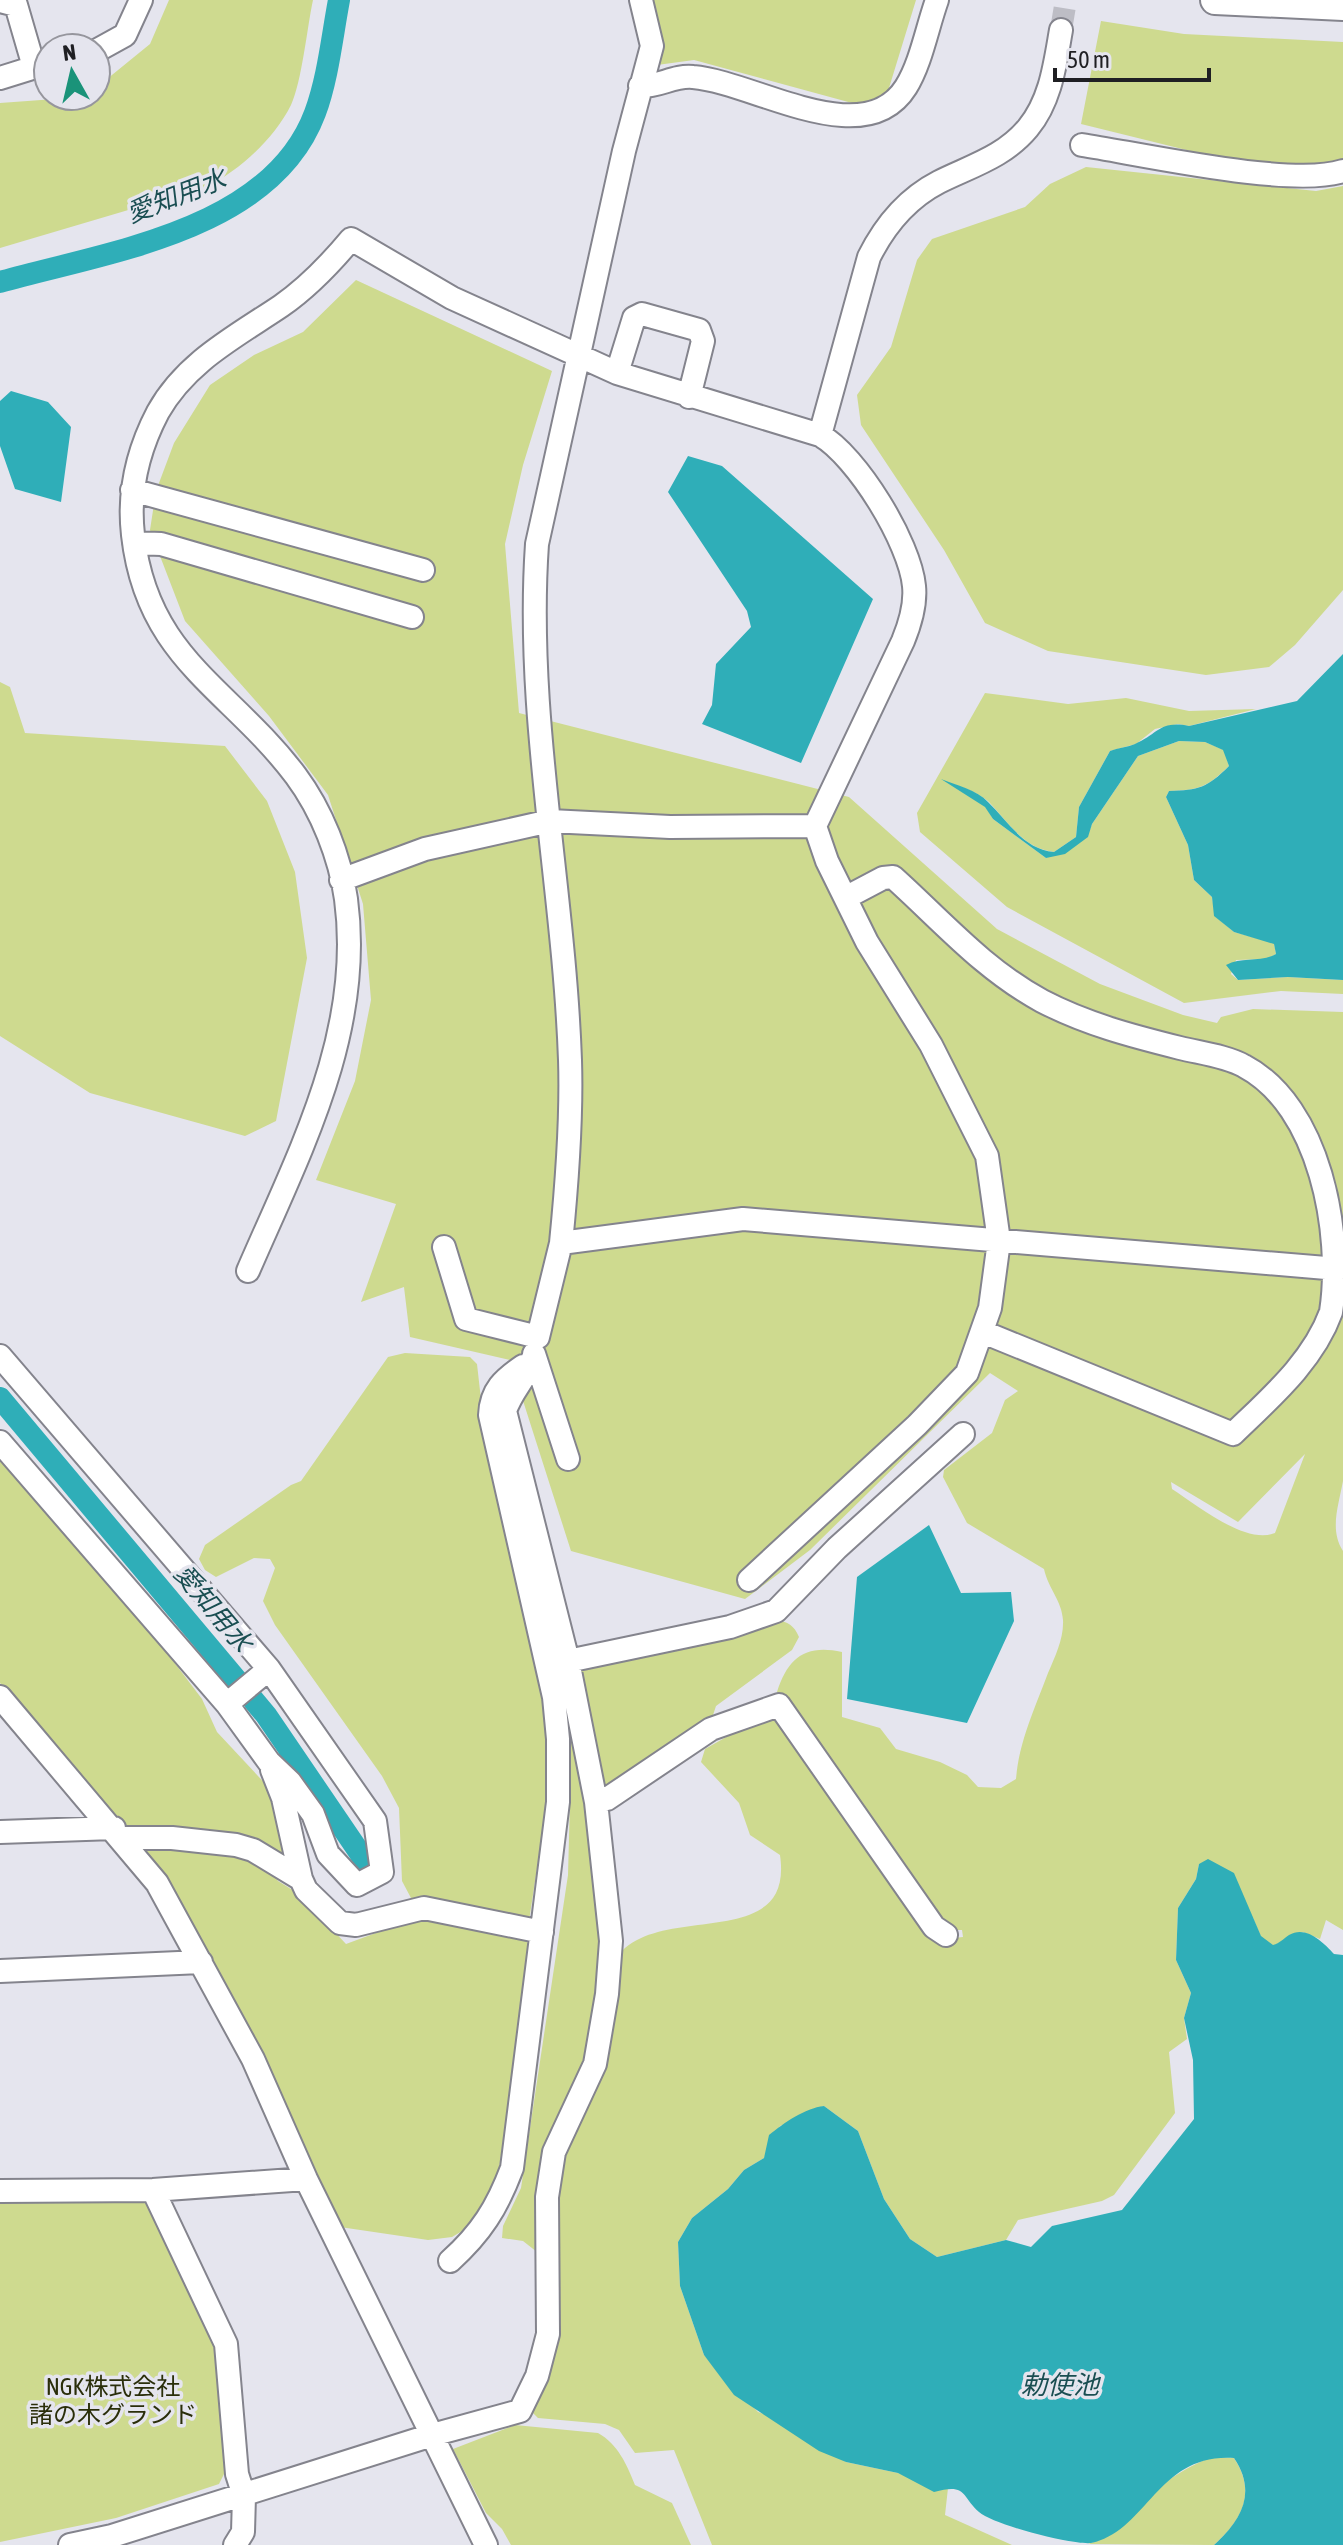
<svg xmlns="http://www.w3.org/2000/svg" width="1343" height="2545" viewBox="0 0 1343 2545" font-family="'Asap Condensed','Noto Sans JP',sans-serif">
<rect width="100%" height="100%" fill="#e5e5ee"/>
<path fill="#ceda8f" fill-rule="evenodd" d="M169 0H313C307 28 302 81 291 105 274 139 239 171 206 187L0 248V103L96 96V88L150 44Z
M650 0H916L885 101 863 106 694 60 657 65Z
M1101 21 1184 34 1343 42V162L1314 171 1231 161 1081 124Z
M1086 167 1316 191 1343 186V590L1295 645 1269 667 1206 675 1048 651 985 623 944 550 861 425 857 395 891 347 917 260 932 239 1025 207 1050 184Z
M356 280 552 371 523 465 505 544 519 713 849 797 997 929 1100 984 1183 1015 1217 1023 1221 1017 1253 1009 1343 1012V1481C1339 1504 1329 1530 1343 1551V1930L1326 1920 1320 1939 1303 1932 1273 1946 1261 1937 1253 1918 1199 1864 1196 1879 1178 1908 1176 1960 1191 1993 1184 2018 1187 2039 1169 2052 1175 2113 1114 2195 1102 2201 1018 2220 1006 2240 937 2257 910 2239 884 2199 858 2131 824 2106C802 2112 798 2120 780 2126L764 2158 744 2170 728 2189 692 2218 678 2242 680 2286 704 2355 758 2412 773 2417 846 2462 898 2473 948 2488 945 2515 1012 2545H712L674 2450 635 2453 619 2430 605 2424 538 2418 531 2411 558 2178 622 1951C668 1904 794 1951 780 1855L750 1835 739 1803 701 1762 705 1749 753 1722 781 1715 943 1939 963 1937 962 1930H951L935 1924 777 1692C788 1658 805 1644 842 1652V1717L880 1728 896 1749 940 1762 967 1775 978 1787 1001 1788 1016 1779C1019 1741 1035 1708 1048 1673 1055 1657 1064 1638 1063 1620 1062 1601 1048 1588 1044 1569L967 1523 943 1477 944 1470 992 1433 1005 1400 1018 1391 990 1373 810 1550 745 1599 571 1551 510 1360 410 1337 404 1287 361 1302 396 1204 316 1180 355 1081 371 1000 363 904 328 795 269 716 185 621 150 530 156 491 174 443 210 385 254 355 303 332ZM1305 1454 1275 1533C1245 1545 1197 1505 1172 1489L1171 1482 1238 1522Z
M0 682 10 687 25 733 225 746 267 801 295 872 307 958 276 1121 245 1136 90 1093 0 1036Z
M985 693 1068 704 1126 698 1189 711 1256 709 1189 726 1178 724 1155 729 1136 744 1110 751 1079 807 1076 837 1054 852C1024 849 1008 822 989 802 979 793 961 786 949 783L986 807 993 819 1046 858 1087 837 1092 824 1138 756 1179 741 1205 742 1224 750 1229 766C1207 787 1200 790 1169 791L1166 797 1188 845 1194 880 1212 897 1215 916 1234 932 1274 943 1276 954 1267 959 1236 960 1231 974 1238 980 1288 977 1343 980V994L1281 991 1184 1003 1007 907 920 832 917 813Z
M405 1353 470 1357 477 1364 485 1435 546 1702 551 1775 529 1921 411 1898 402 1881 399 1808 382 1776 275 1625 263 1601 275 1568 270 1559 254 1558 216 1577 205 1570 199 1559 205 1545 291 1485 301 1481 388 1357Z
M0 1453 139 1616 202 1699 217 1732 272 1791 292 1869 274 1858 129 1833 0 1683Z
M776 1620C788 1622 794 1625 799 1637L792 1650 716 1706 711 1721 604 1792 578 1673 590 1661Z
M564 1666 601 1883V1997L537 2252 523 2241 502 2238 503 2226 521 2188 568 1875 571 1765 565 1713Z
M136 1843 228 1848 266 1865 278 1881 299 1894 346 1944 411 1920 431 1918 526 1938 530 1948 499 2169 485 2205 469 2227 452 2237 428 2240 340 2227Z
M132 2196 148 2205 221 2352 228 2466 219 2484 116 2518 0 2542V2200Z
M515 2425 598 2433C618 2444 627 2465 635 2485L672 2503 691 2545H511L502 2529 486 2513 453 2449Z
M1211 2457 1234 2458C1257 2493 1242 2520 1214 2545L1088 2544C1126 2531 1125 2520 1152 2494 1169 2477 1189 2467 1211 2457Z"/>
<path fill="#2faeb8" d="M11 391 48 402 71 427 61 502 15 489 0 446V401Z
M688 456 722 466 873 599 801 763 702 724 712 705 716 664 751 627 747 611 668 492Z
M1343 654V980L1288 977 1238 980 1226 965C1242 956 1260 963 1276 954L1274 944 1234 932 1214 916 1212 897 1194 880 1188 845 1166 797 1169 791C1199 790 1207 788 1229 766L1223 750 1205 742 1179 741 1138 756 1092 824 1088 837 1065 854 1046 858 993 819 985 807 941 779C956 785 977 790 988 802 1008 821 1023 849 1054 852L1076 837 1079 807 1110 751C1118 748 1128 747 1135 744 1158 734 1160 720 1189 726L1297 701Z
M929 1525 961 1593 1011 1592 1014 1621 967 1723 847 1699 857 1577Z
M1208 1859 1234 1873 1261 1936 1273 1945C1280 1943 1283 1939 1289 1935 1306 1925 1323 1942 1334 1954L1343 1955V2545H1214C1242 2520 1257 2492 1234 2458 1157 2453 1148 2531 1091 2543 1072 2545 994 2525 979 2512 961 2496 967 2483 934 2492L898 2473 846 2462 819 2451 734 2395 704 2355 680 2286 678 2242 692 2218 728 2189 744 2170 764 2158 769 2135C784 2123 805 2108 824 2106L858 2131 884 2199 910 2239 937 2257 1006 2240 1031 2247 1052 2226 1122 2210 1194 2119 1193 2060 1184 2018 1191 1993 1176 1960 1178 1908 1196 1879 1199 1864Z"/>
<g fill="none" stroke-linecap="round" stroke-linejoin="round">
<path stroke="#2faeb8" stroke-width="22" d="M0 282C106 252 271 231 315 113 328 78 332 37 339 0
M0 1398 266 1715 368 1865"/>
<path stroke="#bdbdc5" stroke-width="22" stroke-dasharray="22 11" stroke-linecap="butt" d="M1061 30 1066 0"/>
<g stroke="#84848d" stroke-width="26">
<path id="minor" d="M0 1 16 5 34 67
M96 51 125 35 141 0
M0 78 45 64
M640 86C659 87 674 75 693 77 754 82 864 154 906 87 921 63 927 28 937 0
M1082 145C1141 154 1292 188 1343 171
M617 373 634 318 642 314 699 330 703 341 689 397
M820 435 869 257C885 225 906 199 939 182 971 166 1004 157 1028 128 1051 100 1055 64 1061 30
M132 490 423 570
M134 543 161 544 412 617
M341 880 425 849 550 821 670 827 815 826
M847 897 883 878 893 877C942 921 983 969 1042 1001 1086 1024 1132 1036 1180 1048 1200 1053 1226 1056 1244 1066 1320 1106 1343 1233 1331 1312 1313 1362 1269 1399 1233 1434L983 1332
M561 1243C567 1183 572 1121 570 1060 564 888 525 717 537 544L624 151 652 46 641 0
M444 1247 466 1319 538 1337 561 1243 743 1219 1338 1269
M248 1271C299 1153 364 1032 346 899 340 857 322 811 296 776 230 688 147 659 133 535 128 492 138 450 158 412 186 362 235 337 281 306 307 288 331 263 351 239L452 298 617 373 820 435C857 456 910 543 914 586 916 605 910 624 903 641L815 826 827 861 867 942 931 1045 987 1156 999 1241 990 1308 967 1373 917 1425 749 1580
M534 1354 568 1459
M0 1356 269 1669 375 1821 382 1872 357 1885 328 1854 313 1814 290 1782 269 1762 227 1704 0 1442
M568 1661 730 1627 776 1611 837 1548 963 1434
M0 1697 157 1883 253 2059 306 2179 486 2545
M227 1704 269 1669
M272 1770 283 1798 301 1879
M596 1802 607 1799 711 1729 779 1705 934 1927 946 1935
M0 1832 114 1828
M122 1838H172L236 1845 253 1850 301 1879 306 1890 340 1923 356 1925 424 1908 542 1932
M0 1971 201 1962
M153 2190 226 2344 237 2474 244 2496 243 2532 235 2545
M0 2191 153 2190 306 2179
M450 2261C481 2233 497 2208 512 2168L558 1802V1739L554 1697 490 1415C491 1390 504 1379 523 1366
M70 2545 112 2536 432 2435 520 2411 537 2376 548 2334 547 2197 554 2152 595 2064 607 1994 611 1941 596 1802 568 1661 505 1411C512 1390 526 1379 533 1358"/>
</g>
<g stroke="#84848d" stroke-width="32">
<path id="major" d="M1215 0 1343 6"/>
</g>
<use href="#minor" stroke="#fff" stroke-width="22"/>
<use href="#major" stroke="#fff" stroke-width="28"/>
</g>
<g text-anchor="middle" stroke-width="7" stroke-linejoin="round" paint-order="stroke">
<g font-size="24" fill="#2a2e0a" stroke="#e5e5ee">
<text x="113" y="2395">NGK株式会社<tspan x="113" dy="28">諸の木グランド</tspan></text>
</g>
<g font-size="26" font-style="italic" fill="#1a4e52" stroke="#e5e5ee">
<text transform="translate(176 196) rotate(-21)" y="9">愛知用水</text>
<text transform="translate(213 1608) rotate(50)" y="9">愛知用水</text>
<text x="1060" y="2394">勅使池</text>
</g>
</g>
<g transform="translate(72 72) rotate(352)"><circle r="38" fill="#e5e5ee" stroke="#96969d" stroke-width="2"/>
<path d="M0-6L14 30L0 20L-14 30Z" fill="#1a9379"/>
<text y="-12" font-size="22" font-weight="bold" text-anchor="middle" fill="#1f1f23">N</text>
</g>
<path d="M1055 68v12h154v-12" fill="none" stroke="#1f1f23" stroke-width="4"/>
<text x="1067" y="68" font-size="24" fill="#1f1f23" stroke="#e5e5ee" stroke-width="6" paint-order="stroke">50 m</text>
</svg>
